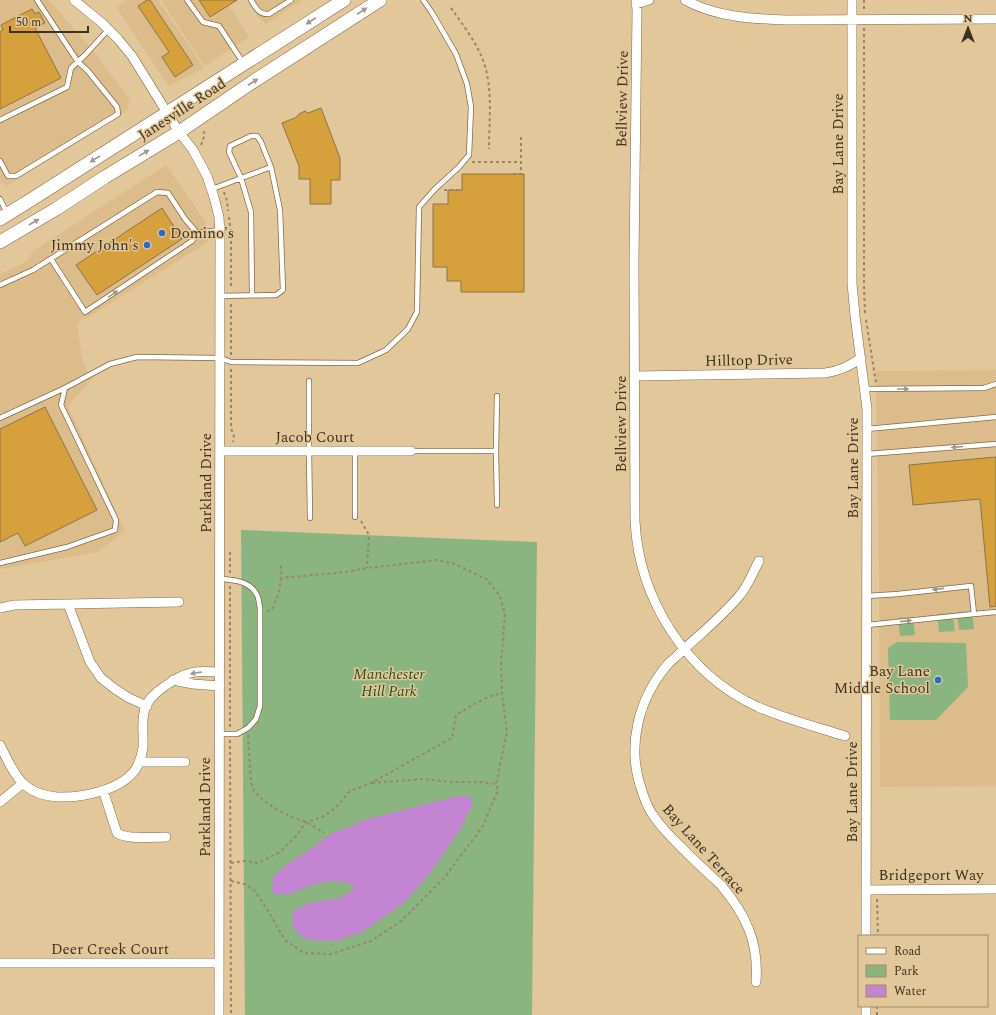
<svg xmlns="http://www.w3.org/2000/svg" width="996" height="1015" viewBox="0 0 996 1015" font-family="Spectral,serif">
<rect width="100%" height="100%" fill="#e2c79a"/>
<path fill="#dcbc8a" d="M0 0H49L95 53 130 100 127 111 5 187 0 178Z
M128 0H158L204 68 169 86 116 7Z
M161 0H226L249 37 205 66Z
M246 0H303L266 24 258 17Z
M166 165 205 221 208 242 77 324 83 363 92 379 68 406 125 531 98 552 0 569V274L26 262 33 251Z
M996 370V786L880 787 879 574 876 371Z"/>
<path fill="#8ab580" d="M241 530 537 542 532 1015H245Z
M972 611 974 629 959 630 957 612Z
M952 613 955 631 939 632 937 614Z
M913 617 915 635 900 636 898 618Z
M897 642 966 643 968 687 936 720H890L888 648Z"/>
<path fill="#c384d2" d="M458 796H468L472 799V805L461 828 431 872 405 902 364 931 337 941 309 940 298 934 292 922 293 911 309 903 340 898 353 890V885L343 882 327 881 312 885 286 895 274 894 272 890 273 877 285 866 315 846 329 835 368 819Z"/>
<path fill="#d6a13c" stroke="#8c7349" d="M147 0H150L193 65 175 77 162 57 169 52 138 6Z
M199 0H237L210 17Z
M32 9 35 14 39 12 45 23 35 28 61 78 0 109V32L3 30 1 25Z
M321 108 340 158V180H331V204H310V179H299V166L282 123 297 117 299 114 305 111 308 113Z
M462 174H524V292H461V281H447V267H433V204H448V190H462Z
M162 208 182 239 97 295 76 265Z
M45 407 97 510 25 546 18 533 0 542V429Z
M996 457V606L990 607 980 499 913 505 909 465Z"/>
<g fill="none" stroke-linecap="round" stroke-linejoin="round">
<g stroke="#836a40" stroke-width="6">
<path id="service" d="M187 0 203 22 219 26 244 64
M251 0C256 8 259 15 269 14L291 0
M0 120 67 87 71 68 85 55 109 29
M0 161 8 176H16L118 114 117 107 88 71 78 62 37 0
M212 189 271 167 280 210 283 290 276 295 220 296
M0 199 7 213
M51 259 85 312 192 241 197 233
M0 285 33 270 157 192 168 193 185 219 197 233 220 230
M252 295 251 212 241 178 229 152 230 146 251 136H257L261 142 271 167
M309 381V451L310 518
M864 389 984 388 996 384
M0 418 65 388
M867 429 996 417
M411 451H496L497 396
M496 451 497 505
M867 454 996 444
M355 517V451
M0 563 67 547 115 530 116 520 61 405 65 388 110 364 137 357 220 358 231 362 358 363 386 350 408 329 417 312 419 207 434 190 459 167 469 155 471 107 467 84 456 54 431 11 423 0
M974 614 996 612
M867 625 974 614 971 586 898 594 867 596
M220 734H237L248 728 256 719 260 706V608C259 604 259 598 257 595 250 581 234 580 220 579"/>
</g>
<g stroke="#836a40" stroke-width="10">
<path id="minor" d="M74 0 102 23 118 39 132 56 179 132 193 150 207 176 214 197 219 217 220 236 219 1015
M636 0 637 10 634 262 635 521C639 599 686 674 758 707 786 719 816 727 845 736
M685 0C716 17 753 19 787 20L996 19
M852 0V283L855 316 867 409V429L866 936
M636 4 649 0
M635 376 825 373C840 371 849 366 861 358
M220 451H411
M0 608 14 605 68 604
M173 680 193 684 220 686
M147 706 129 698 115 689 101 678 90 662 68 604 179 602
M0 745C6 757 15 778 26 786 34 793 46 796 57 797 82 798 126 790 138 765 140 760 142 754 143 748 144 731 139 712 151 698 160 688 181 674 195 672 203 671 211 672 219 672
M139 762H185
M103 790 117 833C127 840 154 837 166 837
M0 802 23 783
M866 890 996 889
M0 963H219
M756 982C759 942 746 915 721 885 709 874 697 863 686 852 675 841 664 831 655 818 649 810 645 801 642 791 626 747 638 699 668 664 672 660 677 656 681 652 701 633 723 616 740 595 748 586 753 572 759 561
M866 1015V1006"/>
</g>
<g stroke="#836a40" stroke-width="14">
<path id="secondary" d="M0 219 29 201 344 0
M0 242 56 209 105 177 179 132 251 83 380 0"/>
</g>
<path stroke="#998564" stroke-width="2" stroke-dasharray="3 3" stroke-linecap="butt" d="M864 0V11
M451 8C463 25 477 43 484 63 493 90 489 122 489 149
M864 28V287L865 313
M521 137V162
M201 145 205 134 203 131
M472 162H521V174H512
M444 190H462
M224 192 227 201 228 211
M229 217 231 233V289
M866 320 876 383
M231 355V303
M231 369V428L234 437 233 442
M361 521 369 535 367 568
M230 552V574
M230 586V728
M267 611 272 610C279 593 282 584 281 565
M248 735 251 782 254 791 262 799 274 808 294 818 306 822 324 833
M230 740 231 1015
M372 783 424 779 450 782H481L495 784
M231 863 244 861 258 863 280 852 297 835 306 822 322 817 330 812 337 806 350 791 371 783 452 738 456 715C467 709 490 693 502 694
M231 881 244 884 254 890 267 909 285 940 304 953 331 954 371 941 401 921 445 877 483 826 498 790 496 784 507 732 502 694 501 665 505 614 500 596 486 579 455 564 437 560 367 568 346 572 281 578
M877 899 878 936
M877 1015V1006"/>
<use href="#service" stroke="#fff" stroke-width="4.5"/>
<use href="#minor" stroke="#fff" stroke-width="9"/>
<use href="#secondary" stroke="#fff" stroke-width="13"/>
</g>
<defs><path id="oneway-solid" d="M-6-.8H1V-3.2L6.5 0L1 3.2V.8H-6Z"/></defs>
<g fill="#9e9890">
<use href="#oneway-solid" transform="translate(362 11) rotate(-33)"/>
<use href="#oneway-solid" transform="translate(311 21) rotate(147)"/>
<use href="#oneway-solid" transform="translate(253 82) rotate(-33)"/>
<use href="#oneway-solid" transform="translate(144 153) rotate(-31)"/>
<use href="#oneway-solid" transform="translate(95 159) rotate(148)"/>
<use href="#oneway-solid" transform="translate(34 222) rotate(-30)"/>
<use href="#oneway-solid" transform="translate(113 294) rotate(-34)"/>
<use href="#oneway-solid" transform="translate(903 389)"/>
<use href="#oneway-solid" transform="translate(957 447) rotate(175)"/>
<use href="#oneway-solid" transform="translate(938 589) rotate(174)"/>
<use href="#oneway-solid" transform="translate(906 621) rotate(-6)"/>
<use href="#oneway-solid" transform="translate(196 673) rotate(171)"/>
</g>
<g fill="#266ad6" stroke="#e2c79a" stroke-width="1.5">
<circle cx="162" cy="233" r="4"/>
<circle cx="147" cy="245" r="4"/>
<circle cx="938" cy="680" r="4"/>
</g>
<g text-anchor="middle" stroke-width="3" stroke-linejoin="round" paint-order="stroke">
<g font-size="15" fill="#3d3220" stroke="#e2c79a">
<text transform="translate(622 99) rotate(-89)" y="5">Bellview Drive</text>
<text transform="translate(182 109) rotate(-33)" y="5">Janesville Road</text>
<text transform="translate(838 144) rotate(-90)" y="5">Bay Lane Drive</text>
<text transform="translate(749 360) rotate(-1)" y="5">Hilltop Drive</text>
<text transform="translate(621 424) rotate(-90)" y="5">Bellview Drive</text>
<text x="315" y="442">Jacob Court</text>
<text transform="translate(853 468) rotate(-90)" y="5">Bay Lane Drive</text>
<text transform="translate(206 483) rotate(-90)" y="5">Parkland Drive</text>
<text transform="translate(852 792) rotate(-90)" y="5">Bay Lane Drive</text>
<text transform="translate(205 807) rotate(-90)" y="5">Parkland Drive</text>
<text transform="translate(704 849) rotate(48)" y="5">Bay Lane Terrace</text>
<text x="931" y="880">Bridgeport Way</text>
<text x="110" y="954">Deer Creek Court</text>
</g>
<g font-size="15" fill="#3d3220" stroke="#e2c79a" text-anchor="end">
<text x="170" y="238" text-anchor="start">Domino's</text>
<text x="139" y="250">Jimmy John's</text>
<text x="930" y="676">Bay Lane<tspan x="930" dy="17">Middle School</tspan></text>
</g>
<g font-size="15" font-style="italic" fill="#26511b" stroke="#e2c79a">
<text x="389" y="679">Manchester<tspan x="389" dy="17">Hill Park</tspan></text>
</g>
</g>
<rect x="858" y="935" width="130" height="72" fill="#e2c79a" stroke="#a08b69"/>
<rect x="866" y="948" width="20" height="6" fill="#ffffff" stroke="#a08b69"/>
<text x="894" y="955" font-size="12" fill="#3d3220">Road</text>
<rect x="866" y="965" width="20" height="12" fill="#8ab580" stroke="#a08b69"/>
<text x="894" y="975" font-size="12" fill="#3d3220">Park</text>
<rect x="866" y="985" width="20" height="12" fill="#c384d2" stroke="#a08b69"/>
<text x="894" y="995" font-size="12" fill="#3d3220">Water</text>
<g transform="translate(968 28)" stroke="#e2c79a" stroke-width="3" paint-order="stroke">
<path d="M0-3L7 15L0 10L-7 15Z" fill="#3d3220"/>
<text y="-6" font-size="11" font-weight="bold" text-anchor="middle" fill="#3d3220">N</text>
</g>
<path d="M10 26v6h78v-6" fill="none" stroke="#3d3220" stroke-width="2"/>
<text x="16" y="26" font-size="12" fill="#3d3220" stroke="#e2c79a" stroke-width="3" paint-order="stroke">50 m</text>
</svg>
